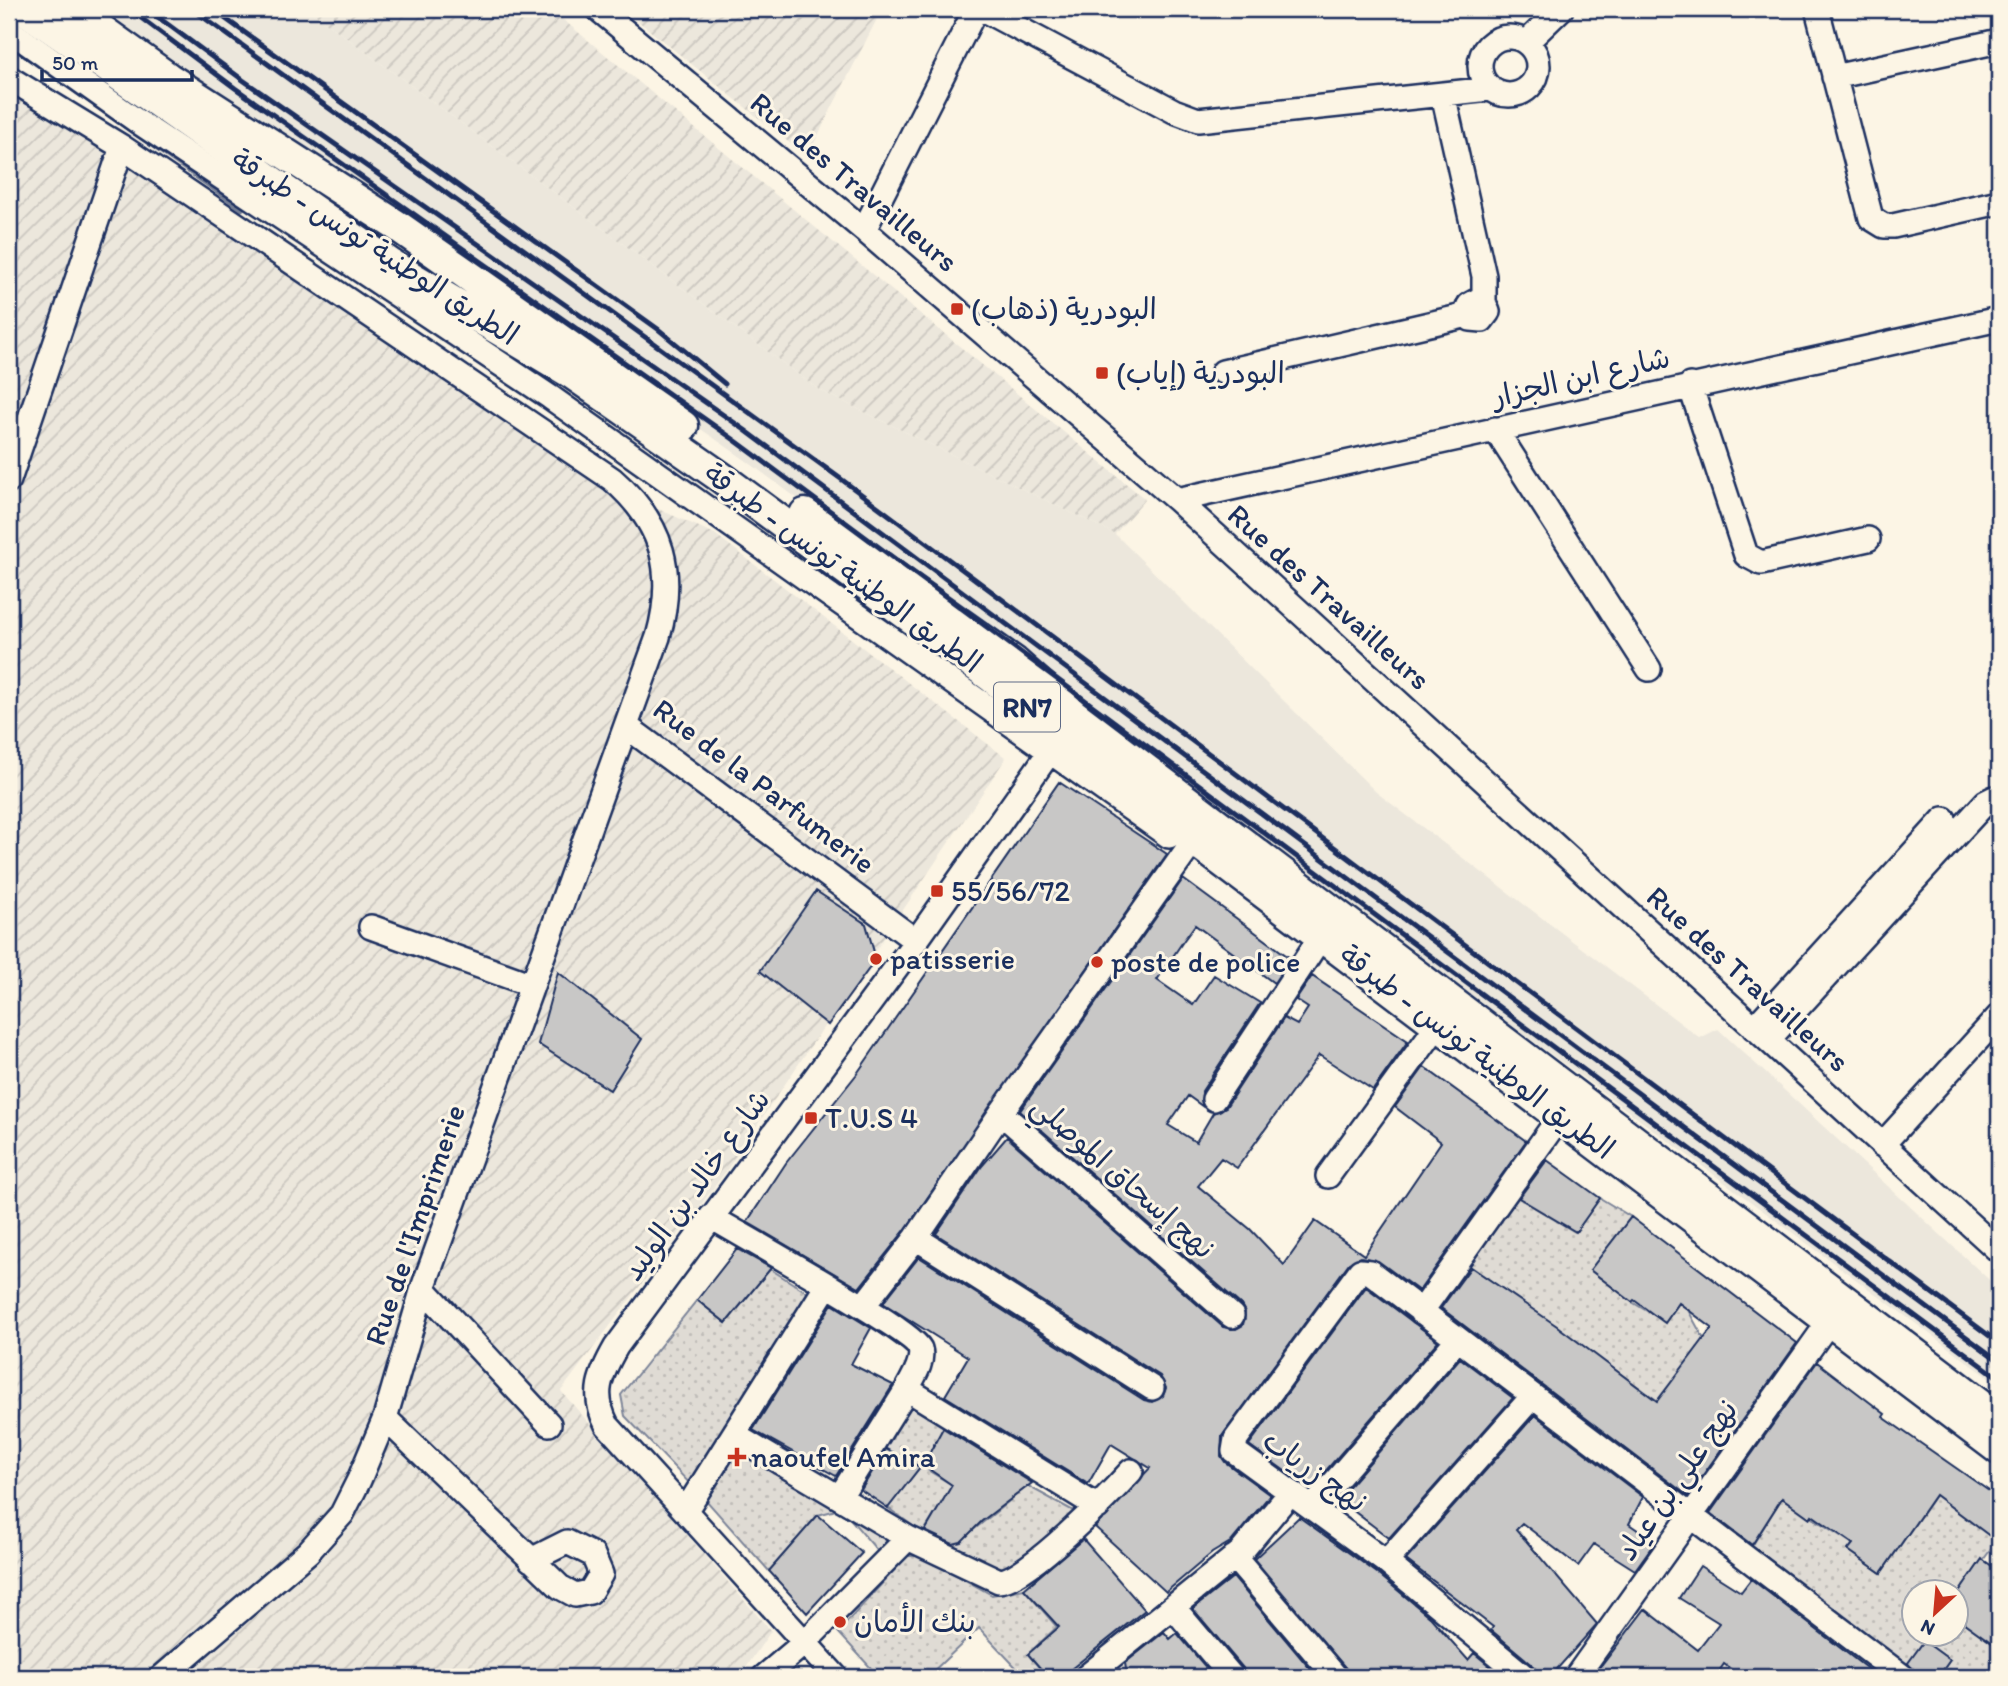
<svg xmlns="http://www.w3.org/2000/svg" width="2008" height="1686" viewBox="0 0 2008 1686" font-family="Itim,'Playpen Sans Arabic',sans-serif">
<defs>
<pattern id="industrial-furrows" width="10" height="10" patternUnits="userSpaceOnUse" patternTransform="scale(1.75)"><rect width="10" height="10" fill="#ece7dc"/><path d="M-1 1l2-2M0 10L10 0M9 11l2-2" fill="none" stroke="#cac6bf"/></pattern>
<pattern id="grass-dots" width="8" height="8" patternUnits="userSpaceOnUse" patternTransform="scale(1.75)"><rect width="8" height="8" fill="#dfdbd4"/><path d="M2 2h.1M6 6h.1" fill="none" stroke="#bfbcb8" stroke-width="1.8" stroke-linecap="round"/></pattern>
</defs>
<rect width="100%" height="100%" fill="#fcf5e5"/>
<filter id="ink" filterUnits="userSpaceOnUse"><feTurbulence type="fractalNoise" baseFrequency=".0143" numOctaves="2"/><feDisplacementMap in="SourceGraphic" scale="14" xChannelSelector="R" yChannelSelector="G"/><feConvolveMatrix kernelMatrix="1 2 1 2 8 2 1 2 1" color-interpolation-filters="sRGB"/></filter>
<g filter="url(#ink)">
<path fill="#ece7dc" d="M103 9H308L819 390 1115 534 1376 792 1700 1038 1718 1029 1999 1289V1385L744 459 229 102Z"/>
<path fill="url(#industrial-furrows)" d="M308 9H550L1145 499 1115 534 819 390Z
M623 9H882L807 157Z
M9 87 624 494 715 534 1006 758 724 1174 561 1391 771 1631 745 1669 735 1677H9Z"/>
<path fill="url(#grass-dots)" stroke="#7d8599" stroke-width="2" d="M1512 1194 1575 1232 1600 1198 1631 1217 1590 1270 1632 1302 1665 1322 1682 1299 1704 1339 1676 1414 1470 1266Z
M770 1269 816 1298 693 1487 625 1416 621 1395 697 1300 726 1323Z
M910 1405H919L947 1423 921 1466 957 1488 950 1500 944 1499 923 1533 888 1508 920 1467 879 1446Z
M740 1444 892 1538 880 1554 847 1515 836 1510 818 1515 769 1571 705 1499Z
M1028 1486 1079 1514 1000 1575 950 1544C963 1542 1012 1497 1028 1486Z
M1936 1494 1997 1541 1956 1597 1955 1592H1913V1634H1955L1956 1617 1999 1648V1670L1994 1677H1938L1950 1660 1924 1642 1906 1667 1752 1546 1782 1498 1853 1544 1849 1550 1881 1573Z
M907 1556H922L992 1595 1024 1589 1057 1627 1028 1654 1047 1677H1025L979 1628 927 1677H879L838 1632Z"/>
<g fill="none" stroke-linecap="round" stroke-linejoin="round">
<path stroke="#767f94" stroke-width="6" d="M9 44 242 208"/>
</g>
<path fill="#c8c7c6" stroke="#1b2f5e" stroke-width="2" d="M1059 782 1167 854 905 1230 859 1288 747 1222 786 1163 856 1075Z
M1183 879 1290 958 1274 983 1195 925 1184 940 1157 980 1193 1005 1214 975 1260 1003 1202 1091V1106L1188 1096 1168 1125 1196 1142 1213 1113 1226 1107 1284 1018 1297 1025 1308 1008 1296 1000 1312 976 1408 1041 1373 1090 1319 1055 1237 1168 1221 1158 1198 1186 1250 1229 1284 1265 1315 1221 1364 1255 1441 1142 1395 1107 1424 1067 1526 1141 1419 1291 1378 1261 1361 1257 1349 1263 1222 1436 1221 1456 1225 1462 1270 1495 1232 1541 1212 1553 1166 1592 1095 1527 1150 1468 1111 1444 1088 1484 945 1396 968 1357 883 1303 919 1257 1144 1400 1152 1402 1163 1396 1166 1388 1160 1376 936 1234 982 1166 1007 1137 1223 1327 1236 1329 1243 1325 1245 1312 1241 1305 1020 1111Z
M816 891 866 924 876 959 828 1025 760 971Z
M558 972 642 1039 610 1090 538 1044Z
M1547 1160 1600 1198 1576 1232 1519 1198Z
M1631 1217 1797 1343 1688 1496 1441 1308 1471 1267 1557 1326 1657 1401 1712 1328 1679 1303 1665 1323 1634 1300 1632 1302 1590 1270Z
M737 1249 771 1268 726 1323 697 1300Z
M1366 1287 1438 1341 1310 1489 1249 1445Z
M832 1304 871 1328 851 1364 893 1385 836 1476 753 1430Z
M1460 1358 1513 1398 1389 1538 1338 1499Z
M1817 1362 1885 1414 1883 1417 1999 1498V1543L1935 1495 1881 1573 1848 1550 1853 1544 1812 1515 1810 1518 1782 1498 1752 1545 1710 1513Z
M1535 1415 1643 1497 1629 1524 1655 1542 1635 1570 1594 1544 1578 1566 1522 1523 1516 1529 1597 1624 1550 1677H1539L1534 1666 1491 1630 1493 1627 1406 1560Z
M943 1428 1032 1483 982 1521 961 1542 953 1544 925 1531 952 1485 923 1465Z
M886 1449 920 1467 888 1508 861 1490Z
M818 1515 862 1553 807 1613 769 1571Z
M1299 1517 1377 1573 1431 1618 1468 1660 1474 1653 1503 1677H1353L1254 1559Z
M1083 1539 1145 1610 1061 1677H1048L1028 1654 1059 1627 1024 1589Z
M1982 1559 1999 1571V1648L1956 1617V1597Z
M1700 1566 1741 1592 1751 1579 1878 1677H1741L1724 1664 1715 1677H1593L1645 1609 1698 1650 1719 1623 1679 1598Z
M1233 1577 1317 1677H1246L1243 1668 1193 1609Z
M1164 1632 1170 1639 1177 1633 1214 1677H1127L1125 1663Z
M1924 1641 1950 1660 1938 1677H1917L1908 1663Z"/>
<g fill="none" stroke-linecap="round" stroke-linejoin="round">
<g stroke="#1b2f5e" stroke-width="28">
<path id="minor" d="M598 9 864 230 1177 500 1999 1251
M982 9 1174 111 1198 120 1490 89
M1817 9 1871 218 1884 226H1893L1999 202
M9 30 137 121 550 397 1169 836
M1480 66a29 29 0 1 1 58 0a29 29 0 1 1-58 0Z
M1527 42 1561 9
M1834 77 1999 41
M9 78 122 147 612 479C664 524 676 572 658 637L423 1288 385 1418 359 1480 342 1514 308 1552 162 1677
M1443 94 1484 276V302L1488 312 1482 320 1471 319 1467 310 1469 305 1478 300 1484 302
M864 230 976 9
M1223 372 1468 315
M1690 385 1746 555 1761 563 1868 539
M1495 429 1649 669
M9 480 122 147
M1177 500 1999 319
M626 726 916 941
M1194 840 1001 1113 1232 1316
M371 927 532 985
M1754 1028 1944 819
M1768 1040 1986 802 1994 798 1999 800
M1214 1099 1322 935
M1882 1145 1999 1016
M1328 1176 1439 1023
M711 1217C739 1234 915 1332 920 1349 924 1362 913 1377 907 1389
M916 1238 1152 1388
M423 1288 549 1424
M864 1305 916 1238 1001 1113
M1421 1312 1561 1115
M385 1418 560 1587 575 1595 590 1592 601 1574 593 1555 567 1542 531 1560
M734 1435 908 1538 999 1581C1026 1581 1111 1493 1131 1471
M841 1495 907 1389 1098 1507
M1313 1507 1457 1340
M686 1510 826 1287
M1234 1557 1336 1677
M1386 1562 1532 1397
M1174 1608 1232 1677
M764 1677 803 1644 908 1538
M836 1677 607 1425C591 1394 600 1375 616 1347L916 941 1056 743
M1086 1677 1241 1552 1291 1492
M1525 1677 1386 1562 1234 1451 1236 1439 1360 1271 1370 1272 1903 1677
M1576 1677 1831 1319"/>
</g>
<g stroke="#1b2f5e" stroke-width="35">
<path id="major" d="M24 9 396 268 570 372 722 478 993 678 1194 840 1999 1449
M72 9 168 78 399 227 683 426
M805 514 1014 662 1074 715 1999 1418"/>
</g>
<use href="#minor" stroke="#fcf5e5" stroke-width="23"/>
<use href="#major" stroke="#fcf5e5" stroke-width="30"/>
<path stroke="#1b2f5e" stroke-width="5" d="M129 9 235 88 736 441 1999 1378
M147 9 243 80 745 430 1999 1361
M192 9 841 479 1999 1343
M212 9 658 329 725 384"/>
</g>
</g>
<g fill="#c8321e" stroke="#fcf5e5" stroke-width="2.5">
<rect x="950" y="302" width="14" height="14" rx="3.5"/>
<rect x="1095" y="366" width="14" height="14" rx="3.5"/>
<rect x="930" y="884" width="14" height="14" rx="3.5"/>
<circle cx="876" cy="959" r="7"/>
<circle cx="1097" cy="962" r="7"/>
<rect x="804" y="1111" width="14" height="14" rx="3.5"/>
<path d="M733.5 1446.5h7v7h7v7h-7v7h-7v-7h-7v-7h7z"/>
<circle cx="840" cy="1622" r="7"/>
</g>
<g text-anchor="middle" stroke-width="6" stroke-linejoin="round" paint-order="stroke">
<rect fill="#fcf5e5" stroke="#5e6a86" stroke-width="2" x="994" y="682.5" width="66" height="49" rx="5"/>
<g font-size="28" font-weight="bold" fill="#1b2f5e">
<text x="1027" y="717">RN7</text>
</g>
<g font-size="30" fill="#1b2f5e" stroke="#fcf5e5">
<text transform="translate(854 182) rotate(40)" y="10">Rue des Travailleurs</text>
<text transform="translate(375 247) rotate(33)" y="10">الطريق الوطنية تونس - طبرقة</text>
<text transform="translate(1581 377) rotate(-13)" y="10">شارع ابن الجزار</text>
<text transform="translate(843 568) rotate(36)" y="10">الطريق الوطنية تونس - طبرقة</text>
<text transform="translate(1329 597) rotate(42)" y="10">Rue des Travailleurs</text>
<text transform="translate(764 786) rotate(37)" y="10">Rue de la Parfumerie</text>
<text transform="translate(1748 979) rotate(42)" y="10">Rue des Travailleurs</text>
<text transform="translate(1477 1052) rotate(37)" y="10">الطريق الوطنية تونس - طبرقة</text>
<text transform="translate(1123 1177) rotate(41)" y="10">نهج إسحاق الموصلي</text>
<text transform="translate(696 1185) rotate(-54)" y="10">شارع خالد بن الوليد</text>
<text transform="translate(415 1225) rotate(-71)" y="10">Rue de l'Imprimerie</text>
<text transform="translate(1315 1471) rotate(35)" y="10">نهج زرياب</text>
<text transform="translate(1677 1480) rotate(-55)" y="10">نهج علي بن عياد</text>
</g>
<g font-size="30" fill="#1b2f5e" stroke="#fcf5e5" text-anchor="start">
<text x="971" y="319">البودرية (ذهاب)</text>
<text x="1116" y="383">البودرية (إياب)</text>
<text x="951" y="901">55/56/72</text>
<text x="890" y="969">patisserie</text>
<text x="1111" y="972">poste de police</text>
<text x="825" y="1128">T.U.S 4</text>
<text x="751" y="1467">naoufel Amira</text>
<text x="854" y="1632">بنك الأمان</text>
</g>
</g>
<rect width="2008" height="1686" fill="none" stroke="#fcf5e5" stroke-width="35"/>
<rect x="18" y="18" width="1973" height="1651" fill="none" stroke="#1b2f5e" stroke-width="2.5" filter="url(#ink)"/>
<g transform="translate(1935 1613) rotate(206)"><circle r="33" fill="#fcf5e5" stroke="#a2a6af" stroke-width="2"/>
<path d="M0-5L12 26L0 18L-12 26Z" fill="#c8321e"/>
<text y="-10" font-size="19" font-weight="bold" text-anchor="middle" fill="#1b2f5e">N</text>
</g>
<path d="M42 70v10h150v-10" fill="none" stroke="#1b2f5e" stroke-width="3.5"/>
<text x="52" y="70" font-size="21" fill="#1b2f5e" stroke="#fcf5e5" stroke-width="5" paint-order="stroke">50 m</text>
</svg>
